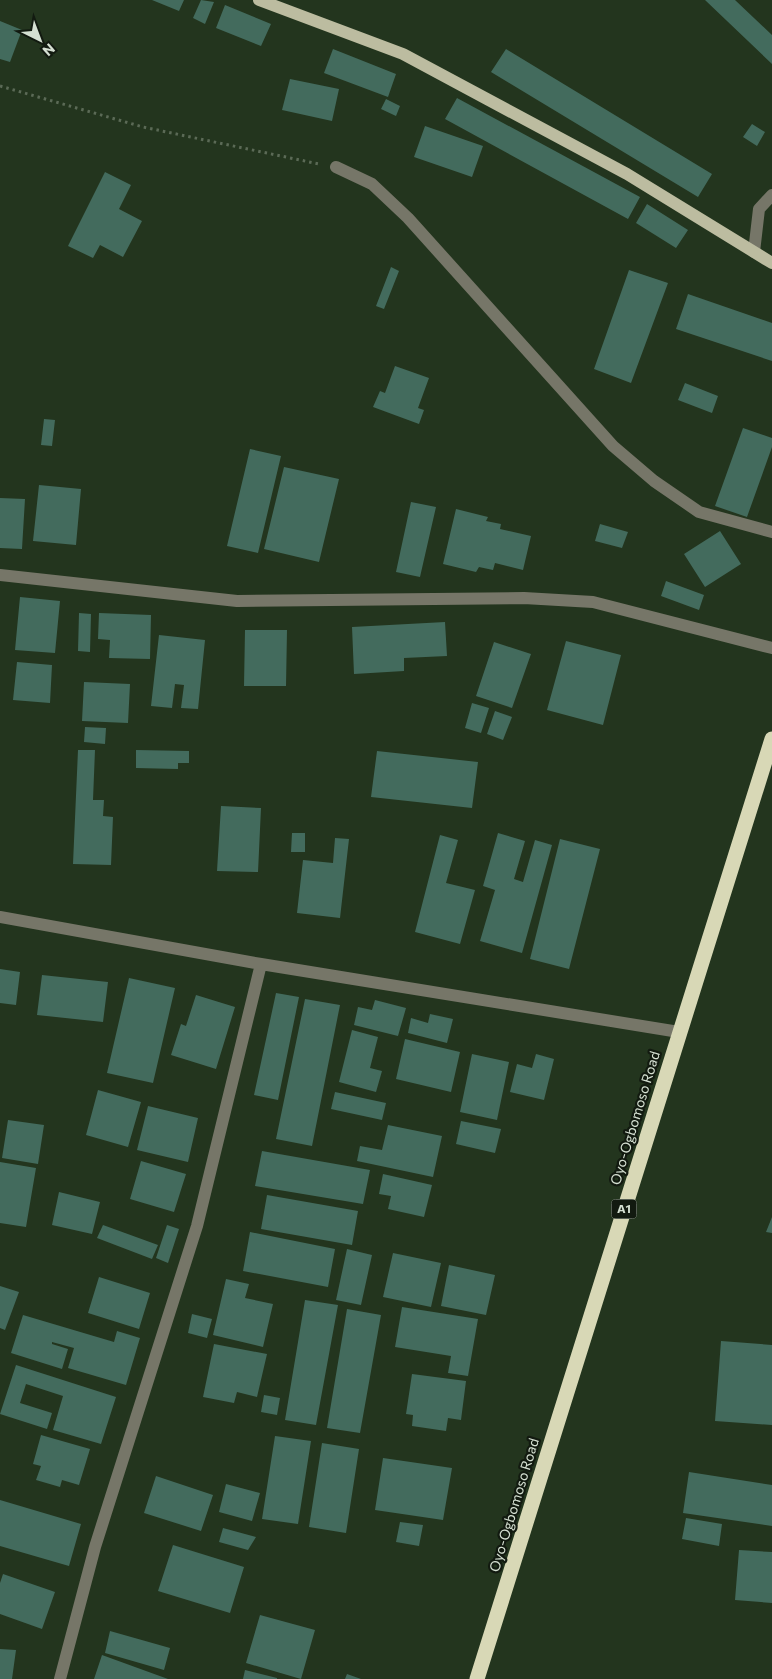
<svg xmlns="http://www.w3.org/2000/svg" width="772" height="1679" viewBox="0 0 772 1679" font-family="Commissioner,sans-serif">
<rect width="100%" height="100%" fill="#23351e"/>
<path fill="#436b5d" d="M152 0H184L179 11Z
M201 0 214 2 205 24 193 18Z
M705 0H735L772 35V64Z
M225 5 271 24 261 46 216 28Z
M0 21 22 30 10 62 0 59Z
M333 49 396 74 388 97 324 73Z
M506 49 712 174 698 197 491 72Z
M290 79 339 89 332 121 282 110Z
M457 98 640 197 628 219 445 119Z
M386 99 400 106 396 116 381 109Z
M752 124 765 132 757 146 743 137Z
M425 126 483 146 472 177 414 157Z
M105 172 131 185 119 209 142 221 123 257 100 245 93 258 68 246Z
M647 204 688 230 676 248 636 223Z
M391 267 399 271 384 309 376 306Z
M629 270 668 283 631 383 594 369Z
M688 294 772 323V361L676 329Z
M395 366 429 378 418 408 424 410 419 424 373 407 380 391 385 393Z
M685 383 718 396 712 413 678 400Z
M44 419 55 420 52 446 41 445Z
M743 428 772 438V447L747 517 715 506Z
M250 449 281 456 258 553 227 546Z
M284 467 339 479 319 562 264 549Z
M39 485 81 489 76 545 33 541Z
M0 498 25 499 22 549 0 548Z
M411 502 436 507 420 577 396 572Z
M456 509 488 517 486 521 501 524 500 529 531 536 523 570 495 563 493 570 479 567 476 572 443 564Z
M600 524 628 532 622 548 595 541Z
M720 531 741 564 705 587 684 554Z
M666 581 704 595 699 610 661 596Z
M20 597 60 601 55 653 15 650Z
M79 613 91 614 90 652 78 651Z
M99 613 151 615 150 659 109 658 110 640 98 639Z
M445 622 447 656 404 658V671L354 674 352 627Z
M245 630H287L286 686H244Z
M159 635 205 640 198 709 181 708 184 685 175 684 172 708 151 706Z
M566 641 621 655 603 725 547 710Z
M494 642 531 654 512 708 476 696Z
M17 662 52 665 50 703 13 700Z
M84 682 130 684 128 723 82 721Z
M472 703 489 708 481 733 465 728Z
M495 711 512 717 503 740 487 734Z
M85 727 106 728 105 744 84 742Z
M78 750H95L93 800H104L103 816 113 817 111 865 73 864Z
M136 750 189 751V763H178V769L136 768Z
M377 751 478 762 472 808 371 797Z
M221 806 261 808 258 872 217 871Z
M292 833H305V852H291Z
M498 833 525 841 514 879 523 882 535 840 552 845 522 953 480 941 495 890 483 886Z
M440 835 458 840 446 883 475 890 460 944 415 932Z
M335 838 349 839 340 918 297 913 303 860 333 863Z
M560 839 600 849 569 969 530 959Z
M0 969 20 972 16 1005 0 1003Z
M42 975 108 982 103 1022 37 1015Z
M129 978 175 988 153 1083 107 1073Z
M276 993 299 997 278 1100 254 1095Z
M196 995 235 1007 216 1069 171 1055 181 1024 186 1026Z
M305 999 340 1005 312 1146 276 1139Z
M375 1000 406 1008 398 1036 354 1025 358 1007 372 1010Z
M430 1014 453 1019 447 1043 408 1033 411 1018 428 1023Z
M352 1030 378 1037 370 1068 382 1071 376 1092 339 1082Z
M405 1039 460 1052 451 1092 396 1079Z
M472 1054 509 1062 497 1120 460 1112Z
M536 1054 554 1059 544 1100 510 1092 517 1064 532 1068Z
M98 1090 141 1102 128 1147 86 1135Z
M335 1092 386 1103 382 1120 331 1109Z
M148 1106 198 1118 188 1162 137 1150Z
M8 1120 44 1125 38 1164 2 1158Z
M461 1121 501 1129 495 1153 456 1144Z
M388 1125 442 1136 433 1177 357 1161 360 1146 382 1150Z
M262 1151 370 1170 363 1204 255 1186Z
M141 1161 186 1174 174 1212 130 1199Z
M0 1162 36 1168 26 1227 0 1223Z
M383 1174 432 1185 424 1217 388 1209 391 1196 379 1194Z
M59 1192 100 1202 92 1234 52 1225Z
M267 1195 358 1211 352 1245 261 1229Z
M772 1217V1233L766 1232Z
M103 1225 158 1245 152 1259 97 1238Z
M167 1225 179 1229 168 1263 156 1258Z
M250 1232 335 1249 328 1287 243 1271Z
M347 1249 372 1255 361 1305 336 1300Z
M393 1253 441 1263 431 1307 383 1297Z
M449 1265 495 1275 486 1315 441 1306Z
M99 1277 150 1293 139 1329 88 1313Z
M226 1279 249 1284 245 1298 273 1304 263 1347 213 1335Z
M0 1286 19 1292 5 1330 0 1328Z
M305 1300 338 1305 316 1425 285 1420Z
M402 1307 478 1319 468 1376 448 1373 451 1356 395 1347Z
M347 1309 381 1315 360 1433 327 1428Z
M192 1314 212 1319 207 1338 188 1333Z
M23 1315 114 1342 117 1331 140 1338 126 1385 68 1368 74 1348 52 1342V1344L68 1349 62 1369 11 1353Z
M721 1341 772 1345V1425L715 1421Z
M214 1344 267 1354 257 1397 237 1392 234 1403 203 1397Z
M16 1365 116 1397 101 1444 53 1430 63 1396 26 1384 20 1403 52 1413 47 1429 0 1414Z
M412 1374 466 1381 461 1420 448 1418 446 1431 412 1426 413 1415 406 1414Z
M264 1395 280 1398 277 1415 261 1412Z
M41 1435 90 1449 79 1485 62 1480 60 1487 36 1480 41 1466 33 1464Z
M275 1436 311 1441 298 1524 262 1519Z
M322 1443 359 1449 346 1533 309 1527Z
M383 1458 452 1468 443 1520 375 1510Z
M689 1472 772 1485V1526L683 1513Z
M156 1476 213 1495 201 1531 144 1513Z
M226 1484 260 1493 252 1521 219 1512Z
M0 1500 81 1524 69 1566 0 1546Z
M686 1518 722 1524 719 1546 682 1539Z
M400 1522 423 1525 419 1546 396 1542Z
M223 1528 256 1537 248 1550 219 1542Z
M173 1545 244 1567 230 1613 158 1591Z
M739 1550 772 1552V1603L735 1600Z
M3 1574 55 1592 42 1629 0 1614V1583Z
M260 1615 315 1630 301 1679 246 1663Z
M110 1631 170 1648 164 1670 105 1653Z
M0 1649 16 1650 12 1679H0Z
M102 1655 168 1679H94Z
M245 1670 277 1678V1679H243Z
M347 1674 361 1679H345Z"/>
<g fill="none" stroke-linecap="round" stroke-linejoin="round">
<path stroke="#5b6a56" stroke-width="3" stroke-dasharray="2.5 4" stroke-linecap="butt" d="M0 86 143 127 319 164"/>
<path stroke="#767668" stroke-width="12" d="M336 167 372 184 408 218 613 446 654 481 699 512 772 532
M754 252 759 209 772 195
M0 575 237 601 524 598 593 602 772 648
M0 917 261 964 679 1032
M60 1679 95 1547 197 1226 261 964"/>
<path stroke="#bcbca0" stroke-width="12" d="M259 0 403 54 627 174 772 263"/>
<path stroke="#d8d8b6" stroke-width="15" d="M477 1679 772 739"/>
</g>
<g text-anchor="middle" stroke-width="4.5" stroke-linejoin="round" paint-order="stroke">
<rect fill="#121a10" stroke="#9aa598" stroke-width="1" x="611.5" y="1199.5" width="25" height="19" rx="4"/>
<g font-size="12" font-weight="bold" fill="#d5e0d2">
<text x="624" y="1213">A1</text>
</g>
<g font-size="14" fill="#d5e0d2" stroke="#121a10">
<text transform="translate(635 1118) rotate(-73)" y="5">Oyo-Ogbomoso Road</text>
<text transform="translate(514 1505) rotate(-73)" y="5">Oyo-Ogbomoso Road</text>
</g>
</g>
<g transform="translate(40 40) rotate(138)" stroke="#121a10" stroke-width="4" paint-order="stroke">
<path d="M0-4L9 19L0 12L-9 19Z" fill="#d5e0d2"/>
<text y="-8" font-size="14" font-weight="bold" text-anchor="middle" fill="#d5e0d2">N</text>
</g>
</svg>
